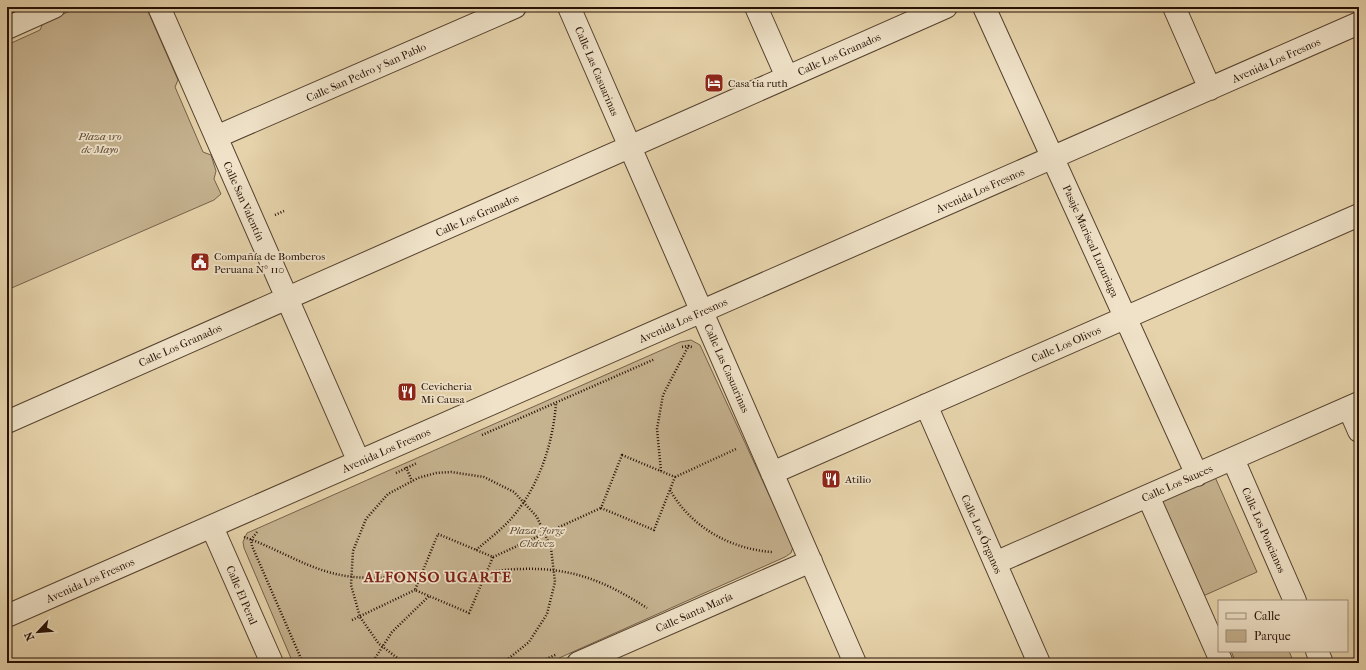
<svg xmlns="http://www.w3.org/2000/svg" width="1366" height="670" viewBox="0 0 1366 670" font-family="'IM FELL French Canon',serif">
<rect width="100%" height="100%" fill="#e6d3ab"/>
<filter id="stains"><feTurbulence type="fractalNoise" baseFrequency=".005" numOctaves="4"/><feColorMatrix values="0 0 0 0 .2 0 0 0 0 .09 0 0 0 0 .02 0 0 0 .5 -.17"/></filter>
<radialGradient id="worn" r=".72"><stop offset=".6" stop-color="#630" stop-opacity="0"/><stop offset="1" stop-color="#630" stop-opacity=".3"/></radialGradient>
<path fill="#c5b28f" stroke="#75614a" d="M79 7H146L178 80 175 87 203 152 211 155 216 171 214 179 221 194 214 200 7 290V45L40 30 43 23Z
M691 340 700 345 793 547 791 553 785 557 548 663H293L244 548 243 542 247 533 680 342Z
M1215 477 1257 572 1194 600 1151 505Z
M1231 651H1289L1294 663H1236Z"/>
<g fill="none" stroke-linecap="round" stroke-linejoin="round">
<g stroke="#55412e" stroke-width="24">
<path id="minor" d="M159 7 359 462
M569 7 855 663
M756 7 787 77
M984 7 1197 475
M1174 7 1210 89
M7 28 54 7
M216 137 515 7
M926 405 1039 663
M1349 408 1359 431
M7 422 946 7
M1233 459 1295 601
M772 473 1359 215
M1148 496 1222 663
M212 527 272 663
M995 563 1359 403
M7 616 1359 23
M1317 651 1322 663
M578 663 811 561"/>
</g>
<path stroke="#251005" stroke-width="2.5" stroke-dasharray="1 2" stroke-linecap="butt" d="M275 215 284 211
M682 347 688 346 692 347
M482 435 655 359
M622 455 675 477 654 530 601 508Z
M406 467 412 481
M661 471 657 429 663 395 689 345
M396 473 417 463
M675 477 736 449
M670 490C691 527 730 549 772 552
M257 532 251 540 252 546 303 663
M438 534 493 557 469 613 415 590Z
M244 537C274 547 301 565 332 573 361 581 392 577 421 575
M476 550C489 539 504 528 515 514 540 483 553 443 556 403
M493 557 601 508
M487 572C498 571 509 569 520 569 571 567 605 581 647 608
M352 620 415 590
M372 663 392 632 429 596
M404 663 379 644 360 617 351 585 353 551 366 519 388 494 418 478 436 473 451 472 484 477 514 492 537 517 551 548 555 582 547 614 529 642 503 663
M538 663 557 654"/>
<use href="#minor" stroke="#efe2c8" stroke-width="22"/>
</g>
<defs>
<g id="hotel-square" transform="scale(1)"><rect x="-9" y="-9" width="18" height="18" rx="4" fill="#8f2418" stroke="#efe2c8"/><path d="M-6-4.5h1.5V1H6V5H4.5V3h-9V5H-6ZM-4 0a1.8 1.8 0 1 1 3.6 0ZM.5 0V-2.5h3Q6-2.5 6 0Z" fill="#fff"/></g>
<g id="civic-square" transform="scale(1)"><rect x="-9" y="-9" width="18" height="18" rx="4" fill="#8f2418" stroke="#efe2c8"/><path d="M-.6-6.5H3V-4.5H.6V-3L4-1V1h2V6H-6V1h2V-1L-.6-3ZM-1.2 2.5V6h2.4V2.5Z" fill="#fff"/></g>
<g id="restaurant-square" transform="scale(1)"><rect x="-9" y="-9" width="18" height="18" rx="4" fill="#8f2418" stroke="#efe2c8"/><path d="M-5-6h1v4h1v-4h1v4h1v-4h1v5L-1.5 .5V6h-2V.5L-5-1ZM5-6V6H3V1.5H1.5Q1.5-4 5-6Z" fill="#fff"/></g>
</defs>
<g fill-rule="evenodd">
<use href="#hotel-square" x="714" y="83"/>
<use href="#civic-square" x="200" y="262"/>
<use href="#restaurant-square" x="407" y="392"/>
<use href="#restaurant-square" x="831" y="479"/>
</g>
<g text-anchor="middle" stroke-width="3.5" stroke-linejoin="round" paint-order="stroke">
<g font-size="11" fill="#251005" stroke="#efe2c8">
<text transform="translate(839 54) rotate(-24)" y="4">Calle Los Granados</text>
<text transform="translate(1276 60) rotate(-24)" y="4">Avenida Los Fresnos</text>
<text transform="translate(597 71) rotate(67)" y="4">Calle Las Casuarinas</text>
<text transform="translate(366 72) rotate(-24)" y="4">Calle San Pedro y San Pablo</text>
<text transform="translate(980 190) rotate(-24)" y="4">Avenida Los Fresnos</text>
<text transform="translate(244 201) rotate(66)" y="4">Calle San Valentín</text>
<text transform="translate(477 215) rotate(-24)" y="4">Calle Los Granados</text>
<text transform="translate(1091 241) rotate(66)" y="4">Pasaje Mariscal Luzuriaga</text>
<text transform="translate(683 320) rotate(-24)" y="4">Avenida Los Fresnos</text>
<text transform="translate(1066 344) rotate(-24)" y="4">Calle Los Olivos</text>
<text transform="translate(180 345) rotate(-24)" y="4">Calle Los Granados</text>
<text transform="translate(727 368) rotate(66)" y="4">Calle Las Casuarinas</text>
<text transform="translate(386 450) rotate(-24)" y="4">Avenida Los Fresnos</text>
<text transform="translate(1177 483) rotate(-24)" y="4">Calle Los Sauces</text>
<text transform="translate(1264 530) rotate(66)" y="4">Calle Los Poncianos</text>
<text transform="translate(982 534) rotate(66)" y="4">Calle Los Órganos</text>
<text transform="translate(90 580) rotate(-24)" y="4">Avenida Los Fresnos</text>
<text transform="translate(242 595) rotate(67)" y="4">Calle El Peral</text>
<text transform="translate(694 612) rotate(-24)" y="4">Calle Santa María</text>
</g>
<g font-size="11" fill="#251005" stroke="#efe2c8" text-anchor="start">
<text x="728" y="87">Casa tia ruth</text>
<text x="214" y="260">Compañía de Bomberos<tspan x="214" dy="13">Peruana Nº 110</tspan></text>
<text x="421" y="390">Cevicheria<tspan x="421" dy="13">Mi Causa</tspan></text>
<text x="845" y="483">Atilio</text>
</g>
<g font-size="11" font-style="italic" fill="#5d4935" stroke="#efe2c8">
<text x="100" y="140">Plaza 1ro<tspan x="100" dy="13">de Mayo</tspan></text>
<text x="537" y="534">Plaza Jorge<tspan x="537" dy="13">Chávez</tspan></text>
</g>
<g font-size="15" font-weight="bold" letter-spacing="1" fill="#7a1f14" stroke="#efe2c8">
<text x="438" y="582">ALFONSO UGARTE</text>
</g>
</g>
<rect width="1366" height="670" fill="none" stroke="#e6d3ab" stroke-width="24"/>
<rect x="8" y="8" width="1350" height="654" fill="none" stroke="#251005" stroke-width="2"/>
<rect x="12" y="12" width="1342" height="646" fill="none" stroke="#251005"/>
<rect x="1218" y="600" width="130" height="52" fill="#efe2c8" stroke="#9e8e7a"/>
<rect x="1226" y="613" width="20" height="6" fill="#efe2c8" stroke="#9e8e7a"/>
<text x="1254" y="620" font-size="12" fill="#251005">Calle</text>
<rect x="1226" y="630" width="20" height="12" fill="#c5b28f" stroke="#9e8e7a"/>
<text x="1254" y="640" font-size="12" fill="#251005">Parque</text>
<g transform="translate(38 632) rotate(244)" stroke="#efe2c8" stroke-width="3" paint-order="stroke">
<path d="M0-3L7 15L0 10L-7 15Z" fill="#251005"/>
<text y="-6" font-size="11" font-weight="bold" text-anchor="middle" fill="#251005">N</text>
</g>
<rect width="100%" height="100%" filter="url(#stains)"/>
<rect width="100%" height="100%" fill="url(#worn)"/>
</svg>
